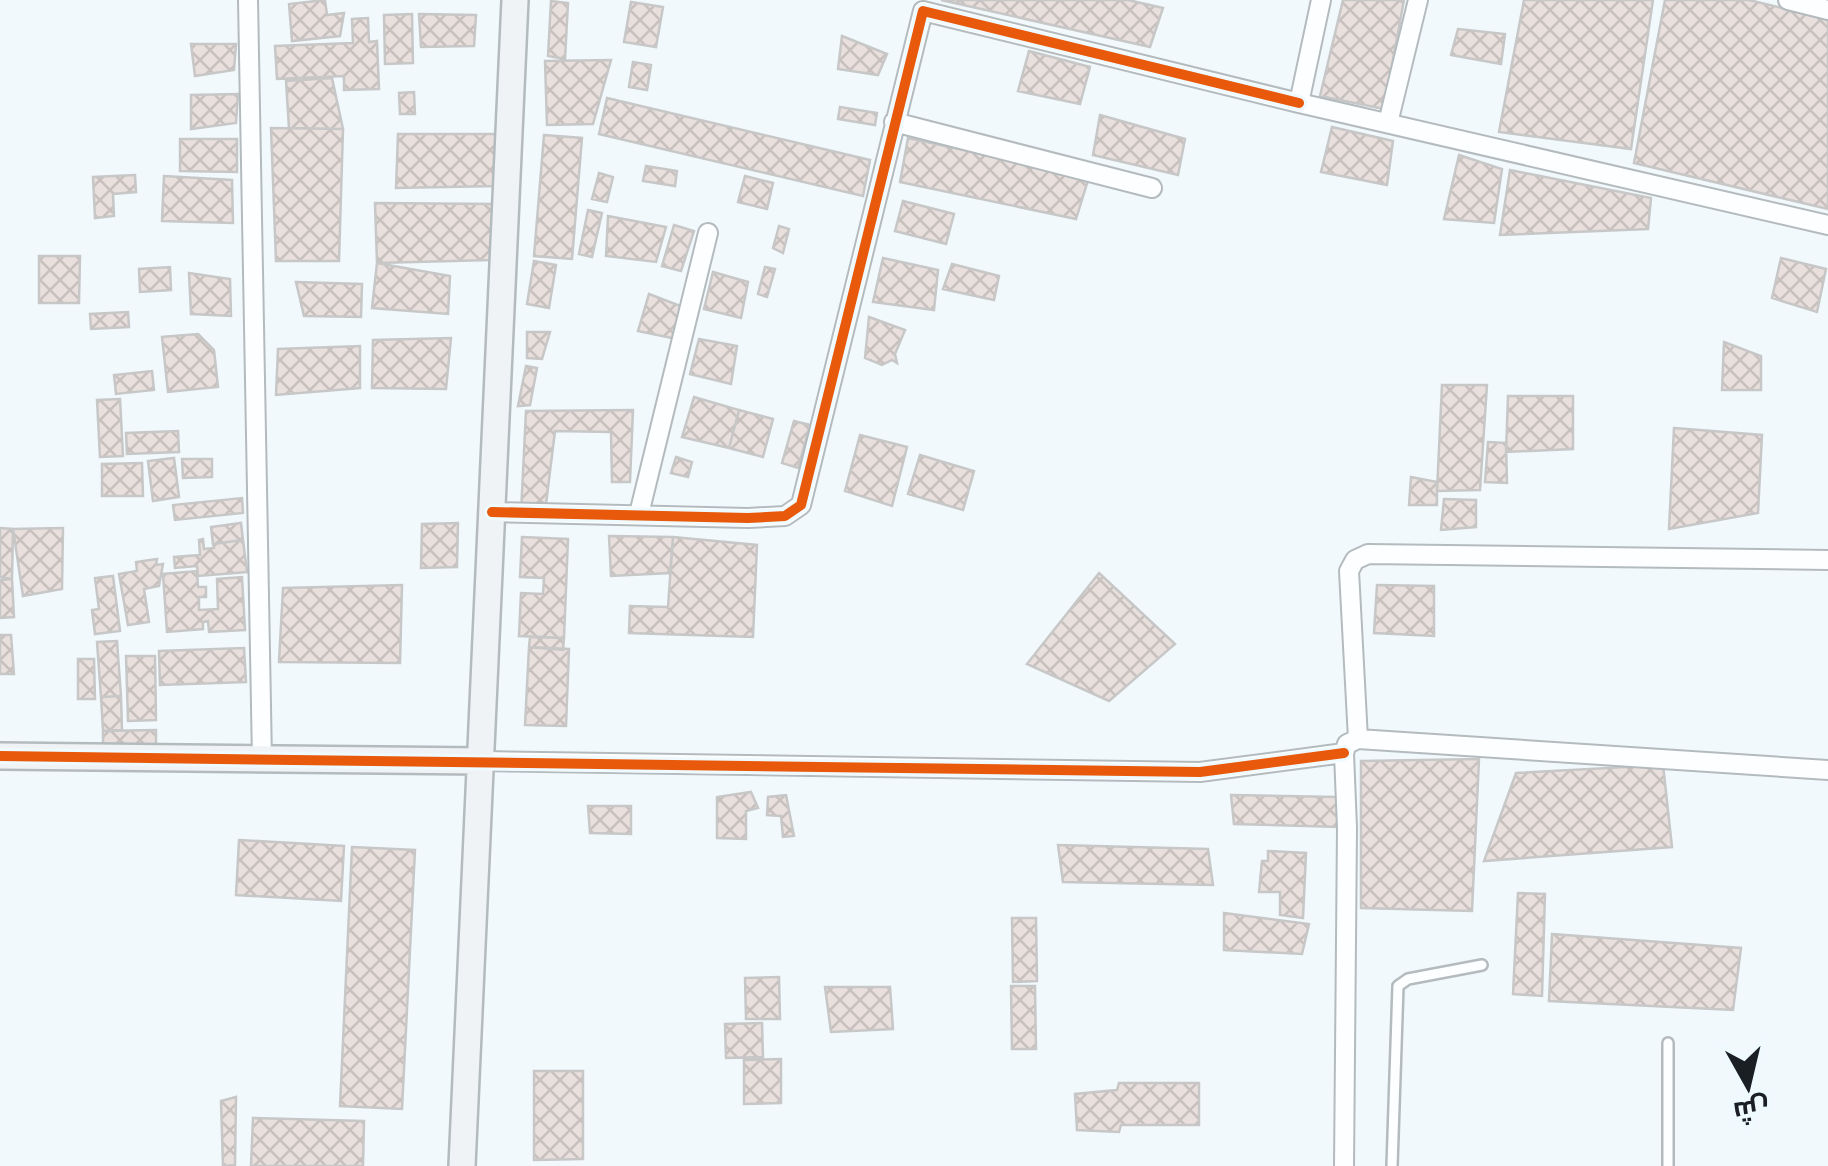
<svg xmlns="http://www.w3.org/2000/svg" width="1828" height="1166" viewBox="0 0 1828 1166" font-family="Commissioner,Cairo,sans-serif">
<defs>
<pattern id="building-cross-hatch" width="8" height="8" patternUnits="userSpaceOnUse" patternTransform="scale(2.5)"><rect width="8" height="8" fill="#e9e0dd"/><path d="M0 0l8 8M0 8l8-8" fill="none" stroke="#c7c0bd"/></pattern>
</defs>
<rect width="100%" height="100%" fill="#f2f9fc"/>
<path fill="url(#building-cross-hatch)" stroke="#c7c7c7" stroke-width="2.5" d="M325 0 327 15 344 13 340 36 292 41 289 4Z
M941 0H1128L1163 8 1150 47Z
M1343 0H1404L1384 109 1320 96Z
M1524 0H1653L1631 149 1499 132Z
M1665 0H1749L1828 19V209L1634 163Z
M551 1 568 3 565 59 548 56Z
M631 2 663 7 656 47 624 42Z
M412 14 413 63 385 64 384 15Z
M419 14 476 15 474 46 421 47Z
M368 18 369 42 377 41 379 89 344 90V76L277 79 275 46 353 43 352 19Z
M1458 29 1505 34 1501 64 1451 55Z
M842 36 887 54 878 75 838 69Z
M191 44H236L234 70 195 76Z
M1029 51 1090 67 1080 104 1018 91Z
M611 60 593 124 547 125 545 61Z
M633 62 651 65 647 90 629 87Z
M332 78 343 129 289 128 286 81Z
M414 92 415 114H400L399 93Z
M238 94 236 123 191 129V95Z
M607 98 870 160 863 196 599 134Z
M840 107 877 113 875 125 838 119Z
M1100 115 1185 139 1178 175 1093 155Z
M1332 127 1393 141 1387 185 1321 172Z
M271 128 343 129 339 261H276Z
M398 134H498L497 186 396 188Z
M544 135 582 138 572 259 534 256Z
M908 138 1089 177 1076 219 900 182Z
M180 139H237V172L180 171Z
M1459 155 1502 169 1494 223 1444 219Z
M646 166 677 171 675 186 643 181Z
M1510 170 1651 198 1648 229 1500 235Z
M599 173 613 177 607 202 592 199Z
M135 175 136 192 113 194 114 216 95 218 93 177Z
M164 176 232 180 233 223 162 221Z
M745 176 773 183 767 209 738 202Z
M903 201 954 214 946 244 895 231Z
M375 203 496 204 491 260 377 263Z
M588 210 602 213 592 257 579 254Z
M608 216 666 227 656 262 606 256Z
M674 225 694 231 681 271 662 266Z
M779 226 789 229 783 253 773 248Z
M39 256H80L79 303H39Z
M883 258 938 270 934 310 873 302Z
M1781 258 1826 269 1817 312 1772 298Z
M534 261 556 265 549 308 527 304Z
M377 263 450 276 448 314 372 308Z
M952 264 999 276 994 300 943 289Z
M170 267 171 290 140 292 139 269Z
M765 267 775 269 767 297 758 294Z
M713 272 748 282 741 318 704 309Z
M189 273 230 279 231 316 191 314Z
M296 282 362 284 361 317 304 316Z
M649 294 683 307 672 338 638 331Z
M128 312 129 327 91 329 90 314Z
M869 317 905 330 895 354 897 363 892 360 882 365 865 358Z
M527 332H550L542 359 527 358Z
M198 334 214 350 218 387 168 392 162 337Z
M451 338 446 389 372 388 373 340Z
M699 339 737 346 731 384 690 374Z
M1724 342 1761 356V390H1722Z
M360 346V388L276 395 278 349Z
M526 366 537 368 530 405 518 406Z
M152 371 154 390 116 394 114 375Z
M1442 385H1487L1480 490 1437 491Z
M1508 396H1573V449L1506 452Z
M694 397 739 410 729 448 682 437Z
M120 399 123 456 100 457 97 400Z
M633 410 630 482H612L611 432 555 431 546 504 521 513 526 411Z
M739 410 773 419 763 457 729 448Z
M794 421 810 425 798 468 782 463Z
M1674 428 1762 435 1758 513 1669 529Z
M178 431 179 452 127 454 126 433Z
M860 435 907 447 892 506 845 491Z
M1488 442 1506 443 1507 483 1485 482Z
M920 455 974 471 963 510 908 494Z
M676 457 692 462 688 477 671 473Z
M174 458 179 497 153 501 148 461Z
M182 459H212V477L183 478Z
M142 463 143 496H102V464Z
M1411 477 1437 482V505H1409Z
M242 498 243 513 175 520 173 505Z
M1444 499 1476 500V527L1441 530Z
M241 523 243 540 213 544 211 527Z
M458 523 457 567 421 568 422 524Z
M0 528 13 529 12 579 0 577Z
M63 528 62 589 23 596 13 529Z
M609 536 673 537 670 573 611 576Z
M522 537 568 539 564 638 519 636 521 593 543 594 544 578 520 577Z
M673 537 757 545 753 637 629 633 630 606 668 607Z
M203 539 204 549 214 548 213 544 243 540 247 572 198 576 197 566 175 568 174 557 200 555 199 540Z
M157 559 156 565 163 564 159 586 144 589 149 622 128 625 119 574 137 571 136 562Z
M197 571 198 587H206V597H199V610L218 609 217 579 242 577 245 630 209 632 208 621 203 622V629L167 632 163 574Z
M1099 573 1175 644 1109 701 1027 664Z
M113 576 120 631 95 634 92 610 99 609 95 578Z
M12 579 14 617 0 618V580Z
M402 585 400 663 279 662 283 588Z
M1377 585 1434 586V636L1374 633Z
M0 635H11L14 674H0Z
M530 637 564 638 563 650 529 647Z
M117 641 121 696 101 697 97 642Z
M529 647 569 649 566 726 525 725Z
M244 648 246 682 160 685 159 651Z
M126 656H155L156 720 128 721Z
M78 659H94L95 699H78Z
M121 696 122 730 103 731 101 697Z
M156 730V747L103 748V731Z
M1479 759 1472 911 1361 908V761Z
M1663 765 1672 847 1484 861 1516 773Z
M751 792 758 808 746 811V839L717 838V797Z
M786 795 794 836 783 837 781 816 767 815 768 797Z
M1231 795 1337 797 1339 827 1234 824Z
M588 806H631V834L590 833Z
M239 840 344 846 341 901 236 895Z
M1058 845 1208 849 1213 885 1063 882Z
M352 847 415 850 402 1109 340 1106Z
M1268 851 1306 853 1303 918 1280 915V892H1259L1262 861H1268Z
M1518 893 1545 894 1542 996 1513 994Z
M1224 913 1309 924 1302 954 1224 950Z
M1012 918H1036L1037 981 1013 982Z
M1552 934 1741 948 1733 1010 1549 1001Z
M779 977 780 1019H746L745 978Z
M1011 986H1035L1036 1049H1012Z
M825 987H890L893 1029 831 1032Z
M762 1023 763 1057 726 1058 725 1024Z
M781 1059V1103L744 1104V1060Z
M534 1071H583V1159L534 1160Z
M1119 1083H1199V1125H1121L1119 1132 1077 1130 1075 1094 1117 1090Z
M236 1097 235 1165 223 1166 221 1101Z
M253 1118 364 1121 363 1166H251Z"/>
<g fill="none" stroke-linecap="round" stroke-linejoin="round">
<g stroke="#b4bbbe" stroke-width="14">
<path id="lane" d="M1392 1166 1398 986 1408 979 1482 965
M1668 1166V1043"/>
</g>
<g stroke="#b4bbbe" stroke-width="22">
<path id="street" d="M248 0 262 760
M1321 0 1299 103 1828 225
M1788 0 1828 10
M894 122 1152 188
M1388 123 1418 0
M492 512 748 518 785 516 801 505 923 11 1299 103
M639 514 708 233
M1358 739 1349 571 1355 560 1368 554 1828 560
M482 761 1200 772 1344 753
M1344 1166 1347 828 1344 753 1347 744 1358 739 1828 770"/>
</g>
<g stroke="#b4bbbe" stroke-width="30">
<path id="secondary" d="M0 756 482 761
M462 1166 515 0"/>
</g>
<use href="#lane" stroke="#fdfeff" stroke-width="9"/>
<use href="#street" stroke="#fdfeff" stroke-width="18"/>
<use href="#secondary" stroke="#eff3f5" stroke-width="25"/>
<g stroke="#effaff" stroke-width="16">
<path id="cycleway" d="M492 512 748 518 785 516 801 505 923 11 1299 103
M0 756 1200 772 1344 753"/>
</g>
<use href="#cycleway" stroke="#e8590c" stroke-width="10"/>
</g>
<g transform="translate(1748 1086) rotate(172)" stroke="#effaff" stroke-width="8" paint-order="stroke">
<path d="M0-8L18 38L0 25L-18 38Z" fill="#191f22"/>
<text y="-15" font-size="28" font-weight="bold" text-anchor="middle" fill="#191f22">ش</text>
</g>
</svg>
